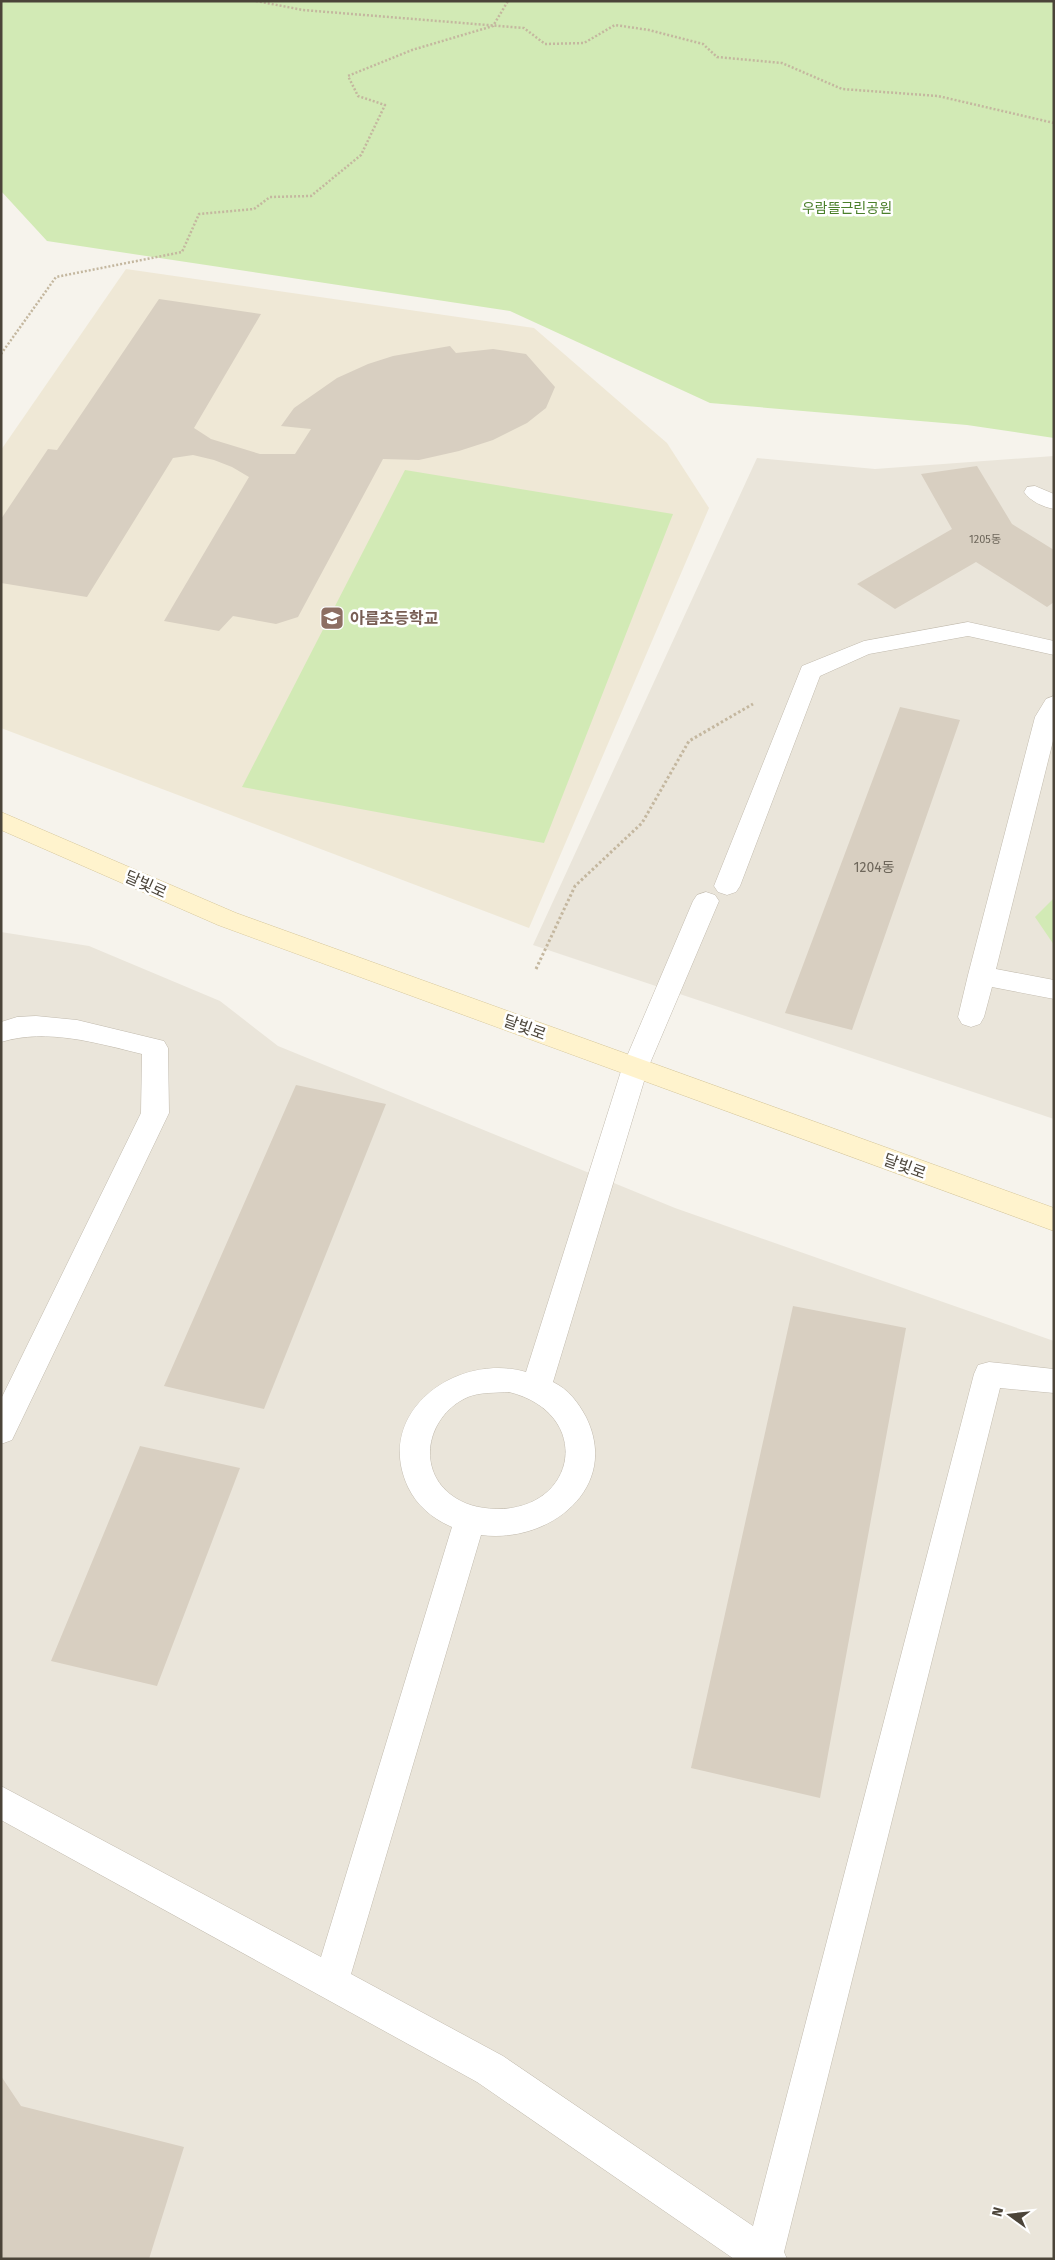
<svg xmlns="http://www.w3.org/2000/svg" width="1055" height="2260" viewBox="0 0 1055 2260" font-family="'Fira Sans','Noto Sans KR',sans-serif">
<rect width="100%" height="100%" fill="#f6f3ec"/>
<path fill="#eae5da" d="M1054 456V1119L533 945 757 458 875 469Z
M1 932 89 946 220 1001 278 1046 675 1208 1054 1341V2259H1Z"/>
<path fill="#efe8d6" d="M126 269 534 328 667 443 709 508 529 928 1 728V450Z"/>
<path fill="#d2eab5" d="M1 1H1054V438L967 425 710 403 510 311 47 241 1 191Z
M405 470 673 514 544 843 242 787Z
M1054 898V945L1035 917Z"/>
<path fill="#d8cfc1" d="M159 299 261 314 194 428 211 439 260 454H295L311 429 281 426 294 408 337 378 368 364 393 356 450 346 456 353 493 349 526 354 555 387 546 408 527 423 493 440 459 451 419 460 383 459 298 617 276 624 233 616 219 631 164 621 249 477 232 467 214 460 193 455 173 458 87 597 1 583V519L48 449 57 450Z
M977 466 1012 524 1054 550V602L1047 607 976 562 895 609 857 584 952 529 921 474Z
M900 707 960 720 852 1030 785 1013Z
M296 1085 386 1104 264 1409 164 1386Z
M793 1306 906 1328 820 1798 691 1768Z
M140 1446 240 1468 157 1686 51 1661Z
M1 2076 21 2106 184 2147 149 2259H1Z"/>
<g fill="none" stroke-linecap="round" stroke-linejoin="round">
<g stroke="#c2bbae" stroke-width="1">
<path id="lane" d="M1035 486 1054 494V509C1043 507 1030 501 1024 492L1027 487Z
M968 622 1054 641V655L968 636 869 654 820 676 740 886 736 892 727 895 718 892 714 886 802 666 864 641Z
M1054 696V737L996 969 1054 980V999L992 987 984 1017 980 1024 971 1027 962 1024 958 1017 968 975 1035 717 1046 699Z
M706 892 715 895 719 901 648 1068 553 1382C568 1389 578 1402 586 1417 621 1488 549 1544 481 1535L351 1974 503 2056 753 2226 974 1374 978 1365 989 1362 1054 1369V1393L1000 1388 784 2252 787 2259H734L477 2082 1 1820V1786L321 1957 452 1527C433 1519 417 1506 408 1487 373 1412 457 1352 526 1372L622 1068 693 901 697 895ZM509 1392C594 1413 578 1510 496 1509 478 1508 464 1505 450 1494 415 1466 429 1414 468 1397 480 1392 496 1393 509 1392Z
M36 1016 77 1020 164 1041 168 1048 169 1113 12 1440 1 1444V1399L141 1113 142 1054C96 1043 48 1028 1 1042V1022L17 1017Z"/>
</g>
<g stroke="#d6c79b" stroke-width="1">
<path id="secondary" d="M1 812 236 913 1054 1208V1231L218 925 1 830Z"/>
</g>
<path stroke="#c4b79f" stroke-width="2.5" stroke-dasharray="2 2" stroke-linecap="butt" d="M256 1 303 10 524 28 545 44 584 43 615 25 649 30 703 44 717 57 782 63 842 89 938 96 1054 123
M1 354 56 277 182 252 199 214 254 209 270 197 311 196 361 155 385 105 358 96 348 76 412 50 493 26 508 1"/>
<path stroke="#c4b79f" stroke-width="3" stroke-dasharray="2.5 2.5" stroke-linecap="butt" d="M536 969 575 886 642 823 689 741 753 704"/>
<use href="#lane" fill="#fff" fill-rule="evenodd"/>
<use href="#secondary" fill="#fff3cd" fill-rule="evenodd"/>
</g>
<defs>
<g id="school-square" transform="scale(1.25)"><rect x="-9" y="-9" width="18" height="18" rx="4" fill="#8d6e63" stroke="#fff"/><path d="M0-5L7-2L0 1L-7-2ZM-4 1L0 2.5L4 1V4Q0 6-4 4Z" fill="#fff"/></g>
</defs>
<g fill-rule="evenodd">
<use href="#school-square" x="332" y="618"/>
</g>
<g text-anchor="middle" stroke-width="5" stroke-linejoin="round" paint-order="stroke">
<g font-size="11" fill="#6e675b">
<text x="985" y="543">1205동</text>
</g>
<g font-size="14" fill="#4a7f2a" stroke="#fff">
<text x="847" y="213">우람뜰근린공원</text>
</g>
<g font-size="14" fill="#6e675b">
<text x="874" y="872">1204동</text>
</g>
<g font-size="16" font-weight="bold" fill="#785e54" stroke="#fff" text-anchor="start">
<text x="350" y="624">아름초등학교</text>
</g>
<g font-size="16" fill="#4b4439" stroke="#fff">
<text transform="translate(146 884) rotate(24)" y="6">달빛로</text>
<text transform="translate(525 1027) rotate(20)" y="6">달빛로</text>
<text transform="translate(905 1166) rotate(20)" y="6">달빛로</text>
</g>
</g>
<rect width="1055" height="2260" fill="none" stroke="#4b4439" stroke-width="5"/>
<g transform="translate(1010 2215) rotate(285)" stroke="#ffffff" stroke-width="4" paint-order="stroke">
<path d="M0-4L9 19L0 12L-9 19Z" fill="#4b4439"/>
<text y="-8" font-size="14" font-weight="bold" text-anchor="middle" fill="#4b4439">N</text>
</g>
</svg>
